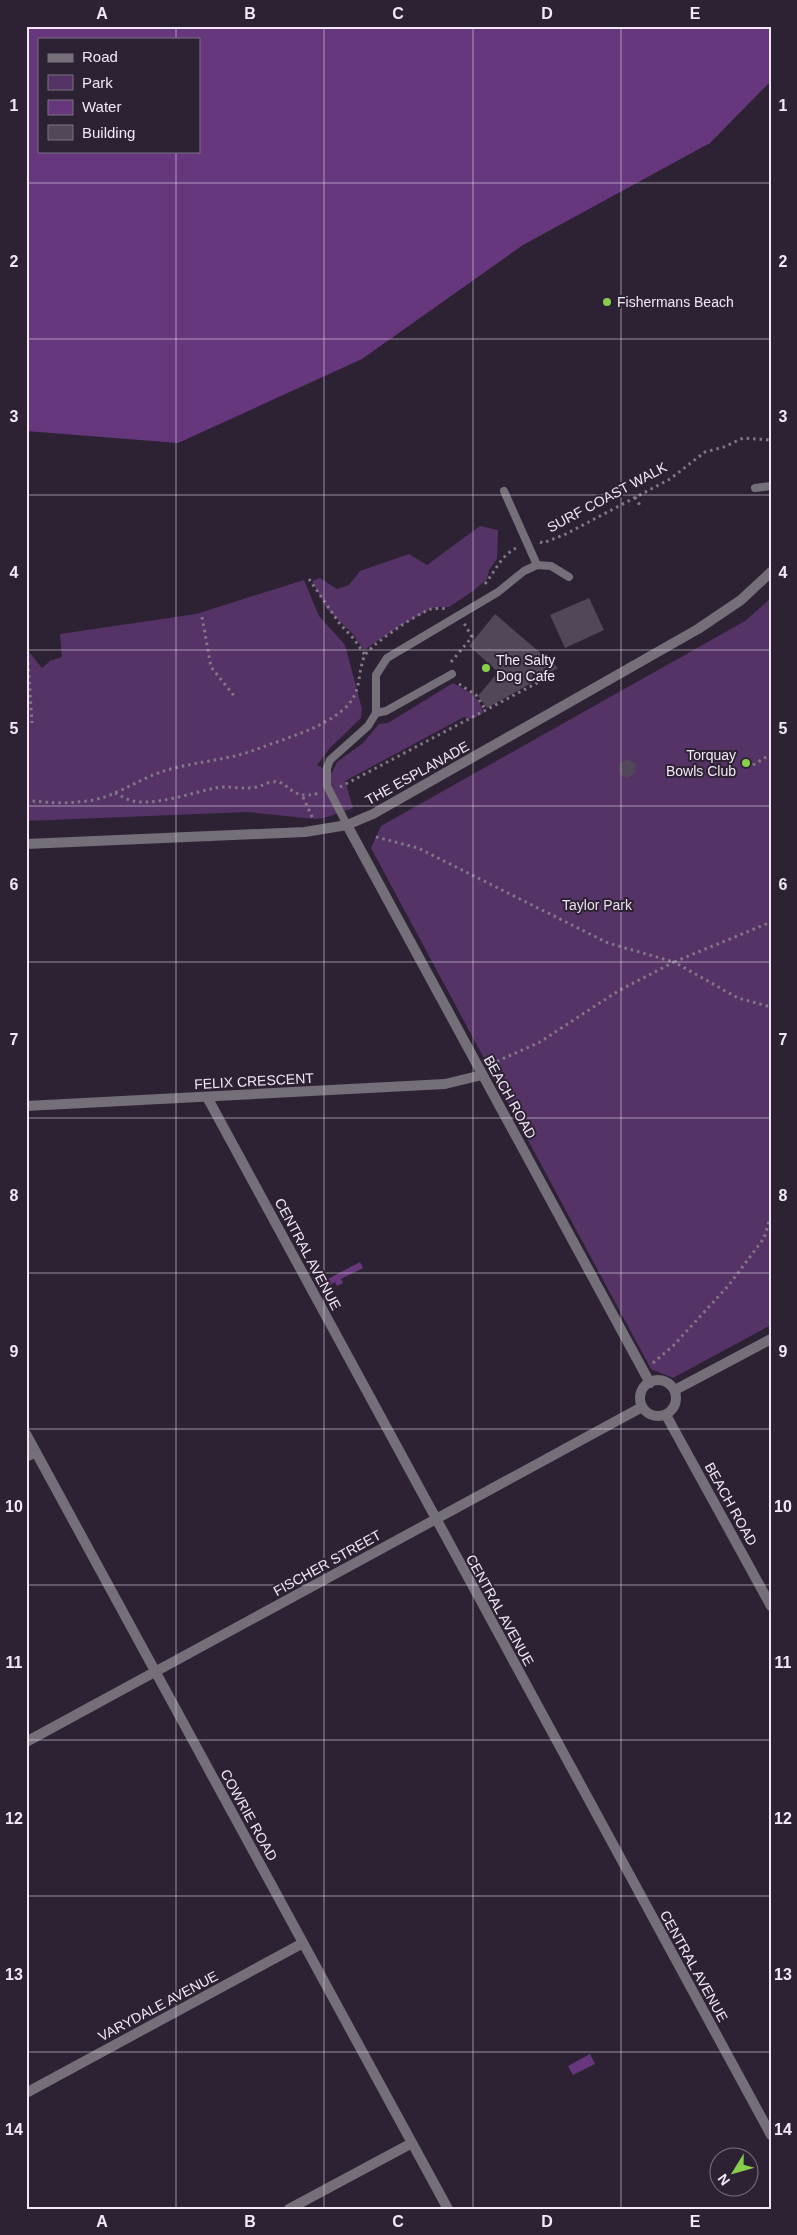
<svg xmlns="http://www.w3.org/2000/svg" width="797" height="2235" viewBox="0 0 797 2235" font-family="Arial,sans-serif">
<rect width="100%" height="100%" fill="#2d2233"/>
<path fill="#536" d="M480 526 498 530 497 559 489 570 487 579 473 591 449 607H438L431 609 400 626 364 650 352 633 327 609 312 581 320 578 337 589 349 585 360 571 409 554 427 565Z
M304 580 319 616 345 645 362 709 361 718 330 748 317 765 332 773 337 762 363 743 379 724 388 723 453 683C466 690 481 697 483 713L472 719 464 717 345 781 353 808 324 818 315 819 248 812 26 821V648L42 668 50 661 62 657 60 634 196 614Z
M771 598V1325L673 1378 651 1369 371 848 381 826 745 621Z"/>
<path fill="#66377c" fill-rule="evenodd" d="M26 26H771V81L710 143 523 245 362 359 178 443 26 431ZM39 39H199V151H39Z
M360 1262 363 1268 341 1279 343 1283 337 1286 335 1282 329 1286 326 1280Z
M590 2054 595 2064 573 2075 568 2066Z"/>
<path fill="#524659" d="M589 598 604 630 565 648 550 615Z
M495 614 558 668 487 708 478 696 498 672 469 646Z
M627 759 636 764 635 773 627 778 619 774 618 765Z"/>
<g fill="none" stroke-linecap="round" stroke-linejoin="round">
<path stroke="#817786" stroke-width="3" stroke-dasharray="2.5 4" stroke-linecap="butt" d="M635 497 641 507
M540 542 543 543 566 534 670 479 705 452 724 447 743 438 771 440
M309 579 340 624 354 639 365 655
M485 584C496 570 501 555 518 547
M202 617 211 667 235 697
M26 630 32 723
M451 662 472 637 464 623
M459 684 476 695 485 709
M753 765 771 754
M340 787 554 674
M115 793C123 797 131 802 140 802 163 803 192 793 215 788 228 785 243 790 257 787 262 786 266 783 271 782 291 779 288 802 319 793
M303 797 313 819
M26 800C47 803 66 804 87 801 114 798 138 779 164 771 186 764 208 762 230 757 247 754 261 747 277 742 301 733 324 726 344 709 362 693 357 676 364 657 368 646 418 613 431 609 435 608 441 609 446 608
M376 837 418 848 608 943 674 962 771 922
M491 1064 540 1042 618 991 674 962 738 998 771 1007
M653 1363 673 1346 729 1285 764 1238 771 1215"/>
<path stroke="#746f78" stroke-width="8" d="M755 488 771 486
M504 491 537 565
M376 713 386 711 452 674
M347 825 327 786V768L330 760 368 726 376 713V675L387 658 498 592 524 571 537 565 551 566 569 577"/>
<path stroke="#746f78" stroke-width="10" d="M347 825 650 1383
M207 1097 771 2135
M26 1106 445 1084 482 1075
M666 1415 771 1606
M26 1434 448 2209
M26 1457 36 1452
M26 2093 303 1943
M289 2209 412 2143"/>
<path stroke="#746f78" stroke-width="10" d="M26 844 305 832 347 825 373 814 698 629 741 600 771 572
M640 1398a18 18 0 1 1 36 0a18 18 0 1 1-36 0Z
M675 1390 771 1339
M26 1742 642 1407"/>
</g>
<path fill="none" stroke="#f1e9f5" stroke-width="1" stroke-opacity="0.55" d="M176 26V39M324 26V2209M473 26V2209M621 26V2209M176 151V2209M26 183H771M26 339H771M26 495H771M26 650H771M26 806H771M26 962H771M26 1118H771M26 1273H771M26 1429H771M26 1585H771M26 1740H771M26 1896H771M26 2052H771"/>
<g fill="#87cf4b" stroke="#2d2233" stroke-width="2">
<circle cx="607" cy="302" r="5"/>
<circle cx="486" cy="668" r="5"/>
<circle cx="746" cy="763" r="5"/>
</g>
<g text-anchor="middle" stroke-width="4" stroke-linejoin="round" paint-order="stroke">
<g font-size="14" fill="#f1e9f5" stroke="#2d2233" text-anchor="start">
<text x="617" y="307">Fishermans Beach</text>
<text x="496" y="665">The Salty<tspan x="496" dy="16">Dog Cafe</tspan></text>
<text x="736" y="760" text-anchor="end">Torquay<tspan x="736" dy="16">Bowls Club</tspan></text>
</g>
<g font-size="14" fill="#f1e9f5" stroke="#2d2233">
<text transform="translate(607 497) rotate(-28)" y="5">SURF COAST WALK</text>
<text transform="translate(417 773) rotate(-29)" y="5">THE ESPLANADE</text>
<text transform="translate(254 1081) rotate(-3)" y="5">FELIX CRESCENT</text>
<text transform="translate(510 1097) rotate(61)" y="5">BEACH ROAD</text>
<text transform="translate(308 1254) rotate(62)" y="5">CENTRAL AVENUE</text>
<text transform="translate(731 1504) rotate(61)" y="5">BEACH ROAD</text>
<text transform="translate(327 1563) rotate(-29)" y="5">FISCHER STREET</text>
<text transform="translate(500 1610) rotate(61)" y="5">CENTRAL AVENUE</text>
<text transform="translate(249 1815) rotate(61)" y="5">COWRIE ROAD</text>
<text transform="translate(694 1966) rotate(61)" y="5">CENTRAL AVENUE</text>
<text transform="translate(158 2006) rotate(-28)" y="5">VARYDALE AVENUE</text>
</g>
<g font-size="14" fill="#eaddf1" stroke="#2d2233">
<text x="597" y="910">Taylor Park</text>
</g>
</g>
<rect width="797" height="2235" fill="none" stroke="#2d2233" stroke-width="55"/>
<rect x="38" y="38" width="162" height="115" fill="#2d2233" stroke="#7b7281"/>
<rect x="48" y="54" width="25" height="8" fill="#746f78" stroke="#7b7281"/>
<text x="82" y="62" font-size="15" fill="#f1e9f5">Road</text>
<rect x="48" y="75" width="25" height="15" fill="#553366" stroke="#7b7281"/>
<text x="82" y="88" font-size="15" fill="#f1e9f5">Park</text>
<rect x="48" y="100" width="25" height="15" fill="#66377c" stroke="#7b7281"/>
<text x="82" y="112" font-size="15" fill="#f1e9f5">Water</text>
<rect x="48" y="125" width="25" height="15" fill="#524659" stroke="#7b7281"/>
<text x="82" y="138" font-size="15" fill="#f1e9f5">Building</text>
<g transform="translate(734 2172) rotate(233)"><circle r="24" fill="#2d2233" stroke="#7b7281"/>
<path d="M0-4L9 19L0 12L-9 19Z" fill="#87cf4b"/>
<text y="-8" font-size="14" font-weight="bold" text-anchor="middle" fill="#f1e9f5">N</text>
</g>
<rect x="28" y="28" width="742" height="2180" fill="none" stroke="#f1e9f5" stroke-width="2"/>
<g font-size="16" text-anchor="middle" font-weight="bold" fill="#f1e9f5">
<text x="102" y="19">A</text>
<text x="250" y="19">B</text>
<text x="398" y="19">C</text>
<text x="547" y="19">D</text>
<text x="695" y="19">E</text>
<text x="14" y="111">1</text>
<text x="783" y="111">1</text>
<text x="14" y="267">2</text>
<text x="783" y="267">2</text>
<text x="14" y="422">3</text>
<text x="783" y="422">3</text>
<text x="14" y="578">4</text>
<text x="783" y="578">4</text>
<text x="14" y="734">5</text>
<text x="783" y="734">5</text>
<text x="14" y="890">6</text>
<text x="783" y="890">6</text>
<text x="14" y="1045">7</text>
<text x="783" y="1045">7</text>
<text x="14" y="1201">8</text>
<text x="783" y="1201">8</text>
<text x="14" y="1357">9</text>
<text x="783" y="1357">9</text>
<text x="14" y="1512">10</text>
<text x="783" y="1512">10</text>
<text x="14" y="1668">11</text>
<text x="783" y="1668">11</text>
<text x="14" y="1824">12</text>
<text x="783" y="1824">12</text>
<text x="14" y="1980">13</text>
<text x="783" y="1980">13</text>
<text x="14" y="2135">14</text>
<text x="783" y="2135">14</text>
<text x="102" y="2227">A</text>
<text x="250" y="2227">B</text>
<text x="398" y="2227">C</text>
<text x="547" y="2227">D</text>
<text x="695" y="2227">E</text>
</g>
</svg>
